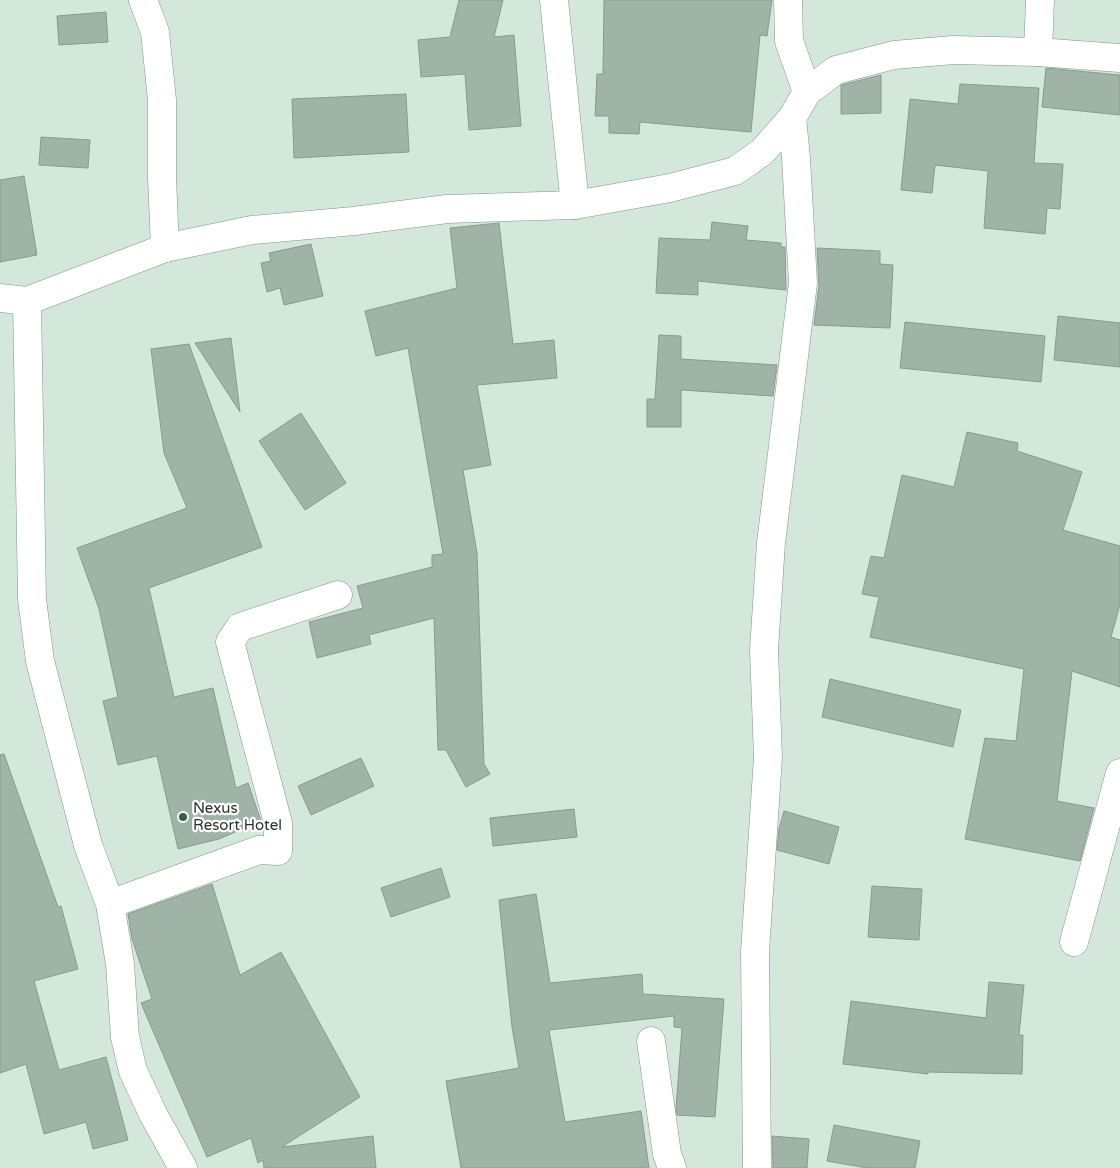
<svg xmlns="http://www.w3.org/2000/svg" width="1120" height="1168" viewBox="0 0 1120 1168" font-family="'Varela Round',sans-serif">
<rect width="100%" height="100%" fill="#d3e8db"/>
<path fill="#9fb3a6" stroke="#879b8e" d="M459 0H503L494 37 514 35 521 126 469 130 465 74 421 77 418 40 450 37Z
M604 0H772L767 36 760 35 751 132 640 122 639 134 609 133V116H595L597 74H603Z
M106 12 108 42 59 45 57 16Z
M1046 68 1120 75V115L1042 107Z
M881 75V113L841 114V85Z
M960 84 1039 88 1034 163 1063 164 1060 209 1047 208 1045 234 984 228 988 171 935 165 932 193 901 190 910 99 958 104Z
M406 94 409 152 294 158 292 99Z
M41 137 90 140 88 168 39 165Z
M24 176 37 255 0 262V180Z
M712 222 748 226 746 240 781 243V247H785L786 290 698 281V295L656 293 659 238 710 240Z
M499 223 513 344 554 340 557 378 477 385 491 465 463 470 477 553 484 764 490 774 466 787 446 750H438L434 618 369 635 371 644 317 658 309 622 363 608 357 586 432 567V555L443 554 408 348 376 356 365 311 457 288 450 228Z
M311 244 323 296 284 305 280 288 267 292 261 263 271 261 269 253Z
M817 248 880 251V264L893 265 890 328 814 325 819 285Z
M1058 316 1120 323V367L1054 360Z
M905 322 1045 336 1041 382 900 368Z
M659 335 681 336V359L777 365 773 396 681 390V427H647V399H655Z
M231 338 240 412 195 343Z
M189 344 262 547 149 588 174 697 213 688 236 788 248 783 261 821 219 839 178 849 157 756 118 765 103 701 118 697 99 609 77 548 187 508 164 453 151 349Z
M301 413 346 483 305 510 259 441Z
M967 432 1018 443 1017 451 1082 472 1063 530 1120 546V605L1111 637 1120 640V687L1072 671 1057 801 1094 808 1080 861 965 839 985 738 1016 741 1024 669 870 637 879 597 862 594 871 556 884 558 902 475 954 487Z
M830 679 961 710 953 747 822 717Z
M4 754 58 907 61 906 78 969 34 981 59 1070 106 1057 128 1140 93 1149 86 1122 44 1134 26 1064 0 1073V755Z
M361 758 374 786 311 815 298 786Z
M574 809 577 837 493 846 490 818Z
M784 811 839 827 829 864 777 850 779 828Z
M441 868 450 897 391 917 381 888Z
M212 884 240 975 281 952 360 1097 282 1147 373 1136 376 1168H264L263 1160 258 1163 251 1138 207 1157 141 1003 152 999 132 939 128 914Z
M872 886 922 889 919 940 868 937Z
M536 894 550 983 642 974 643 994 724 999 715 1117 677 1115 676 1108 682 1028 674 1027V1016L549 1030 565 1122 641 1111 649 1168H461L446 1081 519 1068 512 1027 499 900Z
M989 982 1024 985 1019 1035H1023L1022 1074 928 1072V1074L843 1064 851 1001 986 1018Z
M834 1125 920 1141 915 1168H867L827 1161Z
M772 1136 809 1139 807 1168H773Z"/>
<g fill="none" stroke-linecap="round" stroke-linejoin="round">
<g stroke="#809488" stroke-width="29">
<path id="minor" d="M143 0 155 32 162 100V177L165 248
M554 0 575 205
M788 0 789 41 807 92
M1038 52 1040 0
M27 301 32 599 40 661 88 845 110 904 120 964 125 1037 133 1071 153 1114 183 1168
M110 904 259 850 278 851V823L230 642 240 627 338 595
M1074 942 1120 773
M651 1041 667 1154 672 1168
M757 1168 755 952 768 757 764 650 771 543 803 283 796 158 792 118"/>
</g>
<g stroke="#809488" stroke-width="29">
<path id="tertiary" d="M0 298 27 301 165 248 252 230 354 221 447 209 575 205 670 188 735 171 762 152 792 118 807 92 836 70 894 55 953 50 1038 52 1120 58"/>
</g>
<use href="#minor" stroke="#fff" stroke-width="28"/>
<use href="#tertiary" stroke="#fff" stroke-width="28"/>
</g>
<circle fill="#2f6247" stroke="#fff" stroke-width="2" cx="183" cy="817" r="5"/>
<g text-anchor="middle" stroke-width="4.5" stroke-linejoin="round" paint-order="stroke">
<g font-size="15" fill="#2a322d" stroke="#fff" text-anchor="start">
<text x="193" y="813">Nexus<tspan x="193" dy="17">Resort Hotel</tspan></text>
</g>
</g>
</svg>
